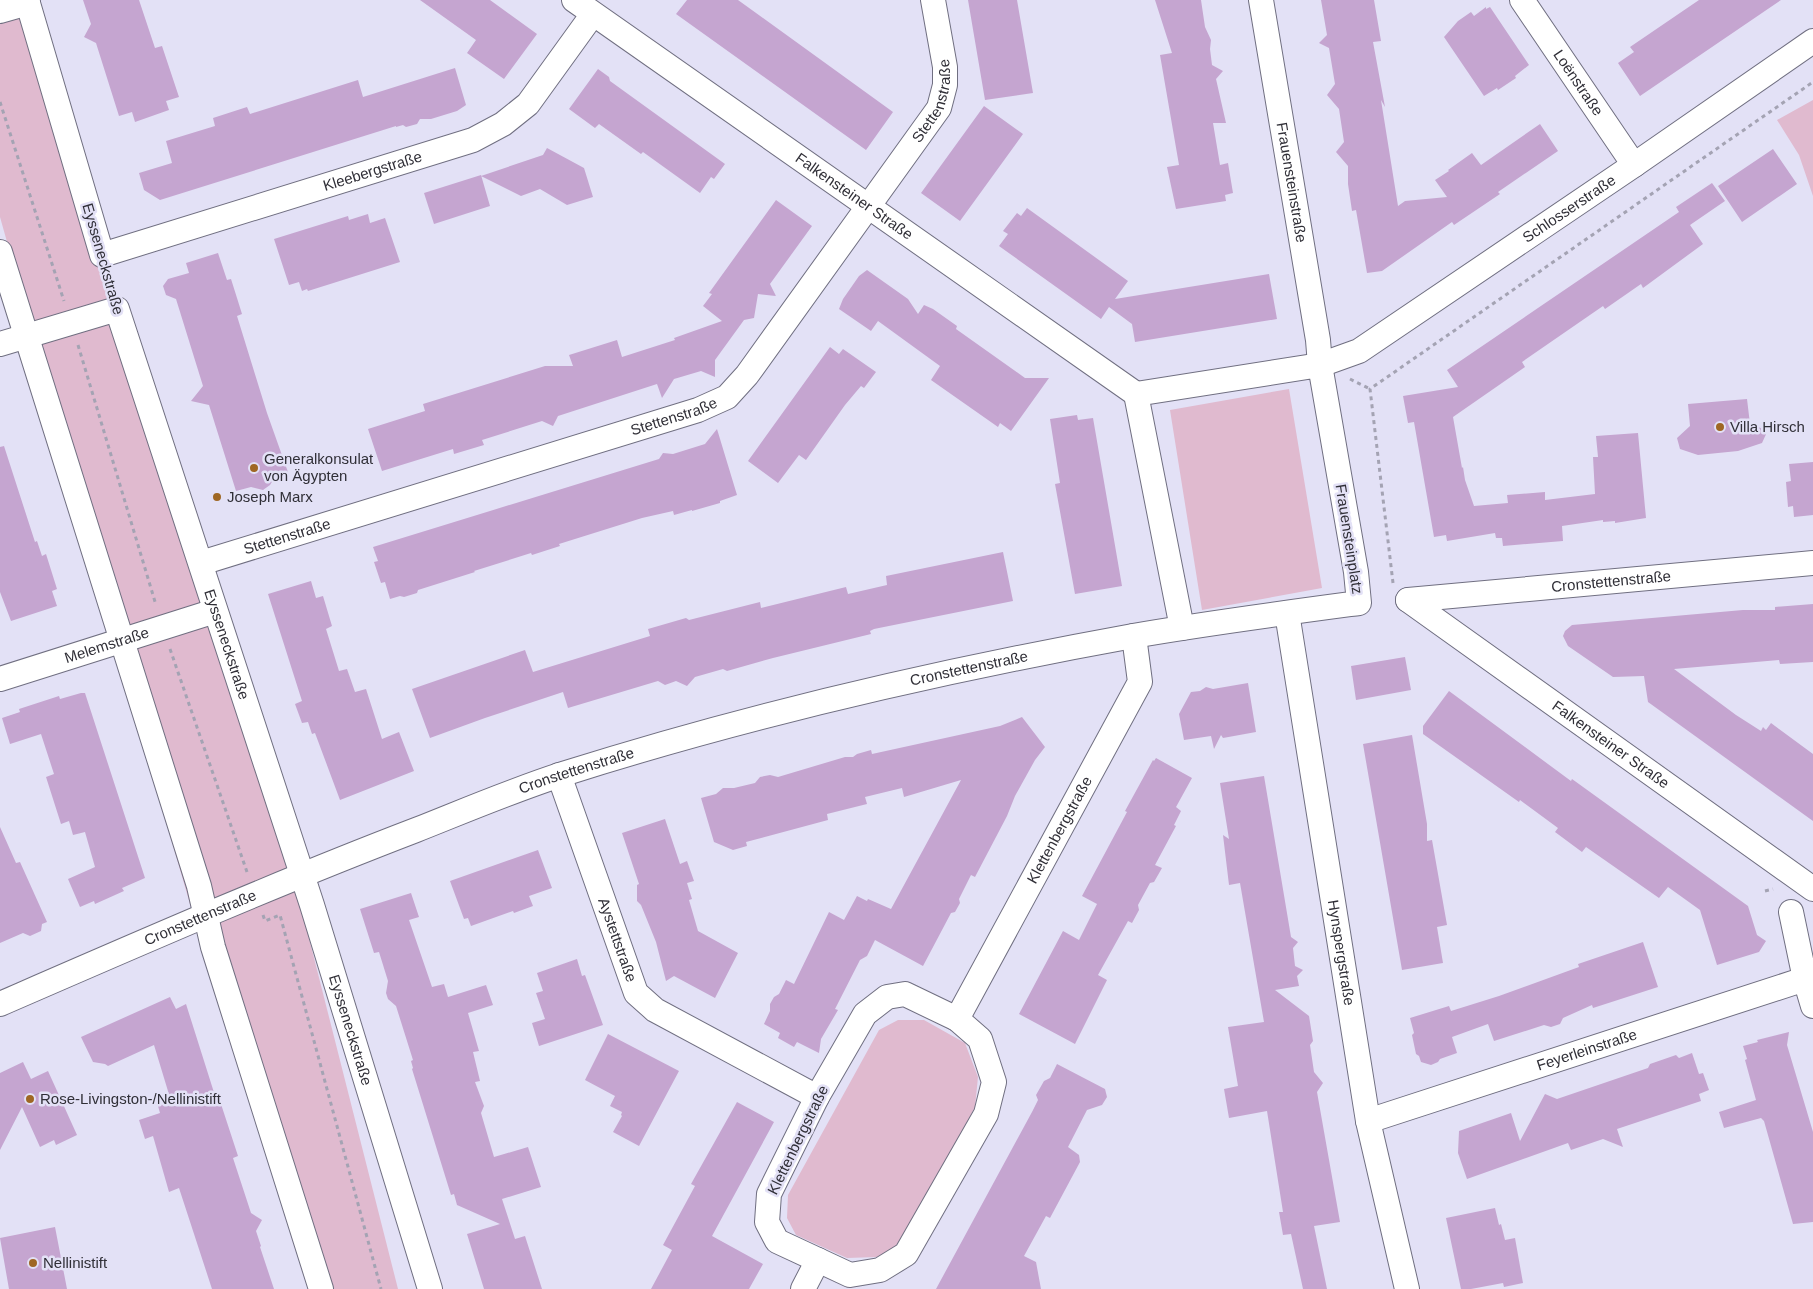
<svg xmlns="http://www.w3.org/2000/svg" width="1813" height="1289" viewBox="0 0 1813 1289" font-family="Arial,sans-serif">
<rect width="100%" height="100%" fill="#e3e1f6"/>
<path fill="#e0bacf" d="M0 0 27 14 117 291 201 599 295 883 398 1289H309L201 942 112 635 37 348 0 217Z
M1813 100V196L1799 155 1777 120Z
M1289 389 1322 588 1202 610 1170 410Z
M898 1020H924L965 1043 978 1077 975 1107 902 1245 877 1257 847 1258 796 1235 787 1218 788 1195 879 1030Z"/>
<path fill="#c5a5d0" d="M83 0H139L155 48 162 46 179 97 166 101 169 110 135 122 132 112 119 116 96 43 84 37 91 24Z
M420 0H490L537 34 504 79 467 53 476 40Z
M687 0H738L893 112 866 150 676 14Z
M968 0H1017L1033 93 985 100Z
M1155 0H1201L1205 27 1211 40 1210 49 1212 65 1223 71 1216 79 1226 123H1213L1220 165 1228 163 1233 193 1225 195 1226 201 1176 209 1167 167 1179 165 1160 55 1172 53Z
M1321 0H1374L1381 41 1373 42 1385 107 1381 100 1398 206 1405 201 1447 197 1435 180 1449 171 1448 170 1472 153 1481 165 1540 124 1558 151 1498 192 1500 194 1454 225 1452 222 1382 271 1367 273 1356 210 1352 211 1348 184V166L1336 152 1344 142 1339 109 1327 95 1335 84 1329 48 1319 43 1327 35Z
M1699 0H1781L1640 96 1618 63 1634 52 1630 47Z
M1486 7V9L1490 7 1529 65 1515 76 1516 78 1498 90 1497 88 1484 96 1444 37 1458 21 1471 12 1474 16Z
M455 68 466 105 457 111 431 119H420L417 124 406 127 403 125 396 127V126L160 200 144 190 139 173 172 163 166 141 215 126 213 118 247 107 250 114 358 80 363 97Z
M598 69 609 77 610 81 725 164 714 179 711 177 700 193 643 152 641 154 599 124 595 128 569 109Z
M984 106 1023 134 960 221 921 193Z
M547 148 584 168 593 197 567 205 540 189 521 196 481 176 543 155Z
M1773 149 1797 184 1742 222 1718 186Z
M481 175 490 206 434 224 424 193Z
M1712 183 1725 201 1690 225 1703 244 1643 288 1641 284 1605 309 1603 306 1522 362 1525 367 1453 417 1462 468 1463 467 1465 480 1474 506 1508 503 1507 495 1545 492V500L1595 494 1593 457H1598L1596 436 1638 433 1646 518 1615 523V521L1603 522V520L1562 526 1563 541 1503 546 1502 538H1496L1495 533 1447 541 1446 535 1434 537 1414 422 1408 423 1403 396 1458 387 1447 370 1679 212 1676 207Z
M776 200 812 226 770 284 776 296 758 294 754 318 744 320 715 360V377L701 371 674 379 662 398 657 384 558 416 553 426 542 421 482 440 484 445 454 454 453 449 382 471 368 429 425 411 423 404 545 366H573L569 355 617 340 622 357 675 340 674 338 722 321 703 306 712 294 709 293Z
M1027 208 1128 281 1115 299 1269 274 1277 319 1135 342 1132 324 1109 307 1101 319 999 246 1008 234 1003 231 1017 213 1021 216Z
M368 214 370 223 385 218 400 262 308 291 307 289 302 291 299 282 289 285 274 239 348 216 349 220Z
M218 253 227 280 231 279 237 298 242 314 237 316 267 413 289 475 273 480 270 485 263 490 251 487 236 491 209 405 191 401 203 386 176 299 166 295 163 286 168 279 189 273 186 263Z
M867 270 908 299 918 314 924 305 933 309 957 326 956 329 1025 378H1049L1011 431 1000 423 998 427 931 380 940 366 878 321 871 331 839 309 843 299 859 276Z
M830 347 839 354 843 349 876 372 864 388 861 386 845 405 806 460 799 455 778 483 748 461Z
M1747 399 1750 424 1759 427 1767 432 1762 443 1738 451 1698 455 1680 449 1677 438 1690 426 1688 404Z
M1077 415 1078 420 1093 418 1122 586 1075 594 1055 484 1060 483 1050 419Z
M717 429 737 495 720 501V503L692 511V510L674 515 673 511 642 518 559 544 560 546 532 555 531 553 474 571 475 572 418 590 417 593 404 597 400 596 390 599 385 582 381 583 374 562 378 561 373 547 659 459 663 453 673 454 705 444Z
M4 446 35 542 37 541 42 556 46 554 57 589 52 591 57 606 11 621 0 592V447Z
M1813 462V515L1794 517 1793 506 1788 507 1786 482 1791 481 1789 464Z
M1003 552 1013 601 874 629 870 631 871 634 773 658 727 671 723 669 695 677 687 686 676 681 665 685 658 681 568 708 563 692 485 718 430 738 412 689 525 650 533 672 650 636 648 629 686 618 689 620 760 602 761 608 846 587 848 594 887 585 886 576Z
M311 581 316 598 323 596 332 626 326 629 339 671 347 669 355 692 366 689 382 739 399 732 414 771 340 800 315 733 312 734 308 722 302 723 295 704 302 701 268 594Z
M1813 604V662L1780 664 1779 660 1674 669 1736 715 1761 731 1763 727 1766 730 1771 723 1813 754V821L1648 702 1644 676 1613 677 1568 646 1563 636 1565 631 1572 625 1743 610H1775V607Z
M1405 657 1411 690 1356 700 1351 666Z
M1248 683 1256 732 1223 738 1221 735 1214 749 1211 736 1184 740 1179 714 1191 692 1200 691 1206 687 1213 689Z
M1449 691 1571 781 1572 779 1748 906 1757 935 1766 941 1759 952 1717 965 1700 910 1668 887 1659 898 1586 847 1582 852 1555 832 1558 828 1520 800 1519 802 1423 734V726Z
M81 693H85L145 878 122 888 124 891 95 904 94 901 80 907 68 879 95 867 85 832 73 835 69 821 61 824 46 777 54 774 41 734 10 744 2 718 20 712 19 709 59 696 60 699Z
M1022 717 1045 747 1035 760 1015 796 1007 816 975 877 971 875 959 899 960 903 955 912 951 913 923 966 875 940 867 956 860 960 835 1009 838 1010 821 1039 819 1053 797 1042 794 1047 778 1038 780 1033 764 1024 770 1011V1004L774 997 779 994 786 980 794 984 829 912 844 920 857 896 867 901 868 899 891 909 961 780 904 797 902 788 865 797 867 804 827 814 828 820 746 842 747 846 733 850 714 842 701 798 716 794 723 788H734L755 783 760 777 770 775 778 777 845 757H853L857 754 871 750 872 754 1000 726Z
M1412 735 1427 824V841L1432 840 1447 925 1437 927 1443 963 1402 970 1363 744Z
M1156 758 1192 778 1176 807 1181 811 1174 825 1176 826 1155 865 1162 868 1154 882 1150 883 1138 905 1139 910 1132 923 1128 921 1098 975 1107 980 1075 1044 1019 1014 1063 931 1079 940 1097 904 1082 896 1127 812 1125 811 1153 760 1154 761Z
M1264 776 1291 937 1298 942 1293 948 1295 966 1303 970 1297 976 1299 986 1275 990 1309 1016 1313 1041 1310 1045 1314 1072 1323 1083 1317 1092 1340 1222 1314 1226 1327 1289H1303L1291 1234 1283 1235 1279 1212H1283L1267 1111 1229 1118 1224 1089 1238 1086 1228 1027 1264 1022 1240 883 1229 885 1223 835 1229 839 1220 783Z
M665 819 680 864 687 861 694 881 687 883 692 899 689 900 698 931 738 953 715 998 674 976 666 981 656 942 641 905 637 901V885L639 884 622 833Z
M0 827 16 863 20 862 47 922 42 924 41 931 30 936 23 933 0 943Z
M538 850 552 888 529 896 533 906 514 913 513 911 471 926 468 918 464 919 450 881Z
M411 893 419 917 409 920 432 987 444 984 448 997 486 985 493 1005 468 1013 479 1051 473 1052 480 1081 475 1082 484 1106 481 1113 494 1157 528 1147 541 1187 502 1199 515 1239 525 1236 542 1289H484L467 1234 500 1224 457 1205 454 1194 451 1195 412 1069 413 1068 411 1061 413 1060 396 1006 388 999 386 993 388 981 379 952 374 953 360 909Z
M1643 942 1658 987 1593 1008 1592 1005 1563 1018 1560 1024 1551 1027 1544 1025 1494 1041 1488 1024 1452 1037 1457 1053 1440 1059 1438 1062 1431 1065 1421 1062 1419 1056 1416 1054 1412 1035 1414 1033 1410 1018 1449 1006 1451 1011 1499 996 1579 967 1578 964Z
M577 959 582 976 585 975 603 1025 539 1046 532 1023 545 1019 536 993 543 991 537 973Z
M170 997 176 1009 186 1004 217 1102 220 1101 238 1156 233 1158 251 1213 262 1220 256 1231 261 1246 260 1247 274 1289H212L179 1188 169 1192 153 1136 145 1139 139 1120 160 1113 158 1106 171 1101 154 1045 108 1066 105 1064 93 1062 81 1037Z
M1789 1032 1787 1045 1813 1132V1222L1793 1224 1764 1121 1761 1118 1724 1128 1719 1112 1756 1100 1745 1060 1747 1059 1743 1046 1758 1042 1757 1040Z
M608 1034 679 1071 639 1146 613 1132 622 1116 621 1115 622 1112 610 1106 615 1096 585 1080Z
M1692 1053 1699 1074 1703 1073 1709 1090 1699 1094 1701 1101 1617 1129 1623 1147 1603 1139 1571 1150 1568 1143 1467 1179 1458 1153 1459 1131 1511 1113 1520 1141 1545 1094 1557 1099 1648 1068 1650 1064 1676 1055 1679 1058Z
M23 1062 31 1079 48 1071 77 1135 56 1145 54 1140 40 1147 22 1107 0 1150V1073Z
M1057 1064 1105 1089 1107 1097 1102 1105 1087 1110 1068 1147 1079 1155 1080 1162 1050 1218 1046 1216 1024 1256 1036 1262 1041 1289H936L1032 1112 1038 1100 1036 1095 1044 1081 1050 1078Z
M737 1102 774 1122 712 1236 763 1264 749 1289H651L672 1250 663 1245 695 1186 691 1184Z
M1495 1208 1499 1225 1501 1224 1505 1240 1515 1238 1523 1283 1504 1287 1503 1283 1471 1289H1461L1446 1218Z
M55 1227 67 1289H9L0 1238Z"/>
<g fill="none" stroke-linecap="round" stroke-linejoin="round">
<g stroke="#706f81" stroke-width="26">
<g id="minor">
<path id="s1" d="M27 0 102 255 473 140 503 124 528 104 593 14"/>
<path id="s2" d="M574 0 1136 394"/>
<path id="s3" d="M1261 0 1318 340 1320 365 1359 351 1634 165 1813 41"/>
<path id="s4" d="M1522 0 1634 165"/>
<path d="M0 11 28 3"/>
<path d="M0 252 199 886 213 947 321 1289"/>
<path id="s5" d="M0 344 117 309 312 905 430 1289"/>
<path d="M1136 394 1182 628"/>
<path id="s6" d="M201 563 698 410 727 397 747 375 939 108 945 85V67L933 0"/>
<path id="s7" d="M1408 600 1813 889"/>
<path id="s8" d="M1408 600 1813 563"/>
<path id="s9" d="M1287 613 1368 1121 1407 1289"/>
<path id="s10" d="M0 679 215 611"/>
<path id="s11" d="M559 775 636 993 655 1010 817 1097"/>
<path d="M1791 912 1805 979 1813 1006"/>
<path d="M905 994 957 1019 980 1039 994 1082 986 1114 906 1254 880 1270 850 1275 777 1241 767 1222 769 1194 817 1097 865 1014 887 997Z"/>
<path id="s12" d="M0 1004C138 944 275 884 416 830 464 811 513 790 563 774 749 715 940 671 1133 636 1208 623 1284 613 1359 603L1356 572 1320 365 1136 394"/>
<path id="s13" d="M957 1019 1140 682 1134 636"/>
<path id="s14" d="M1368 1121 1805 979"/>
<path d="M803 1289 818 1260"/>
</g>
</g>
<path stroke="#a4a3b3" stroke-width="3" stroke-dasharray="4 4" stroke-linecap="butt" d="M0 102 64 301
M78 345 156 605
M1350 379 1370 389
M1393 583 1370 389 1813 82
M170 649 247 872
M1765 891 1773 889
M263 915 265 921 280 915 381 1289"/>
<use href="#minor" stroke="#fff" stroke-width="24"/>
</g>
<g fill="#9f6723" stroke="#e3e1f6" stroke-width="2">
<circle cx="1720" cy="427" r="5"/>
<circle cx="254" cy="468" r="5"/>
<circle cx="217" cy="497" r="5"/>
<circle cx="30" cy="1099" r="5"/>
<circle cx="33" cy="1263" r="5"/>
</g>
<g text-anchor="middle" stroke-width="5" stroke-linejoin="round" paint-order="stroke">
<g font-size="15" fill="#302f37" stroke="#e3e1f6">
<text dy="5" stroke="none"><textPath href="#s4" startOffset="100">Loënstraße</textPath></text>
<text dy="5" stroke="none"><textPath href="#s6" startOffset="915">Stettenstraße</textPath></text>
<text dy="5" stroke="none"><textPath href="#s1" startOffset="549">Kleebergstraße</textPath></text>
<text dy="5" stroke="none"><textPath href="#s3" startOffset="185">Frauensteinstraße</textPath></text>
<text dy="5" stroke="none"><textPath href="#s2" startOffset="342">Falkensteiner Straße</textPath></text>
<text dy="5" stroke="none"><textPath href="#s3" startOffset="665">Schlosserstraße</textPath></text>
<text transform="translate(103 259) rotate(74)" y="5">Eysseneckstraße</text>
<text dy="5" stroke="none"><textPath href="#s6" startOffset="495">Stettenstraße</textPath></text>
<text dy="5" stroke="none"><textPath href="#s6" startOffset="90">Stettenstraße</textPath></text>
<text transform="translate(1349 539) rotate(81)" y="5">Frauensteinplatz</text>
<text dy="5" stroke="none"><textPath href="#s8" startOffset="204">Cronstettenstraße</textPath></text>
<text dy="5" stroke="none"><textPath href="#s10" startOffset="112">Melemstraße</textPath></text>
<text dy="5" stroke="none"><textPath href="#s5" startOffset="475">Eysseneckstraße</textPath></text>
<text dy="5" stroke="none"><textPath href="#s12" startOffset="1028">Cronstettenstraße</textPath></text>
<text dy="5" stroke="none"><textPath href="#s7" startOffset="249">Falkensteiner Straße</textPath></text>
<text dy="5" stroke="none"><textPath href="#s12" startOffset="622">Cronstettenstraße</textPath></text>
<text dy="5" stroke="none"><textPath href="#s13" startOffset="215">Klettenbergstraße</textPath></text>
<text dy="5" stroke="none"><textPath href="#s12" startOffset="218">Cronstettenstraße</textPath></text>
<text dy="5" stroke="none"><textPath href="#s11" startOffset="175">Aystettstraße</textPath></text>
<text dy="5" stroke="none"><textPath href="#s9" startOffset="344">Hynspergstraße</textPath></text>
<text dy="5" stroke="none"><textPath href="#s5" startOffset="880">Eysseneckstraße</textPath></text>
<text dy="5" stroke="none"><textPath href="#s14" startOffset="230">Feyerleinstraße</textPath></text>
<text transform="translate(798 1140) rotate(-64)" y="5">Klettenbergstraße</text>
</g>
<g font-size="15" fill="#302f37" stroke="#e3e1f6" text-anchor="start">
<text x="1730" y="432">Villa Hirsch</text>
<text x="264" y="464">Generalkonsulat<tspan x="264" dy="17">von Ägypten</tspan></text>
<text x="227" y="502">Joseph Marx</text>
<text x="40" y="1104">Rose-Livingston-/Nellinistift</text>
<text x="43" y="1268">Nellinistift</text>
</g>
</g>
</svg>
